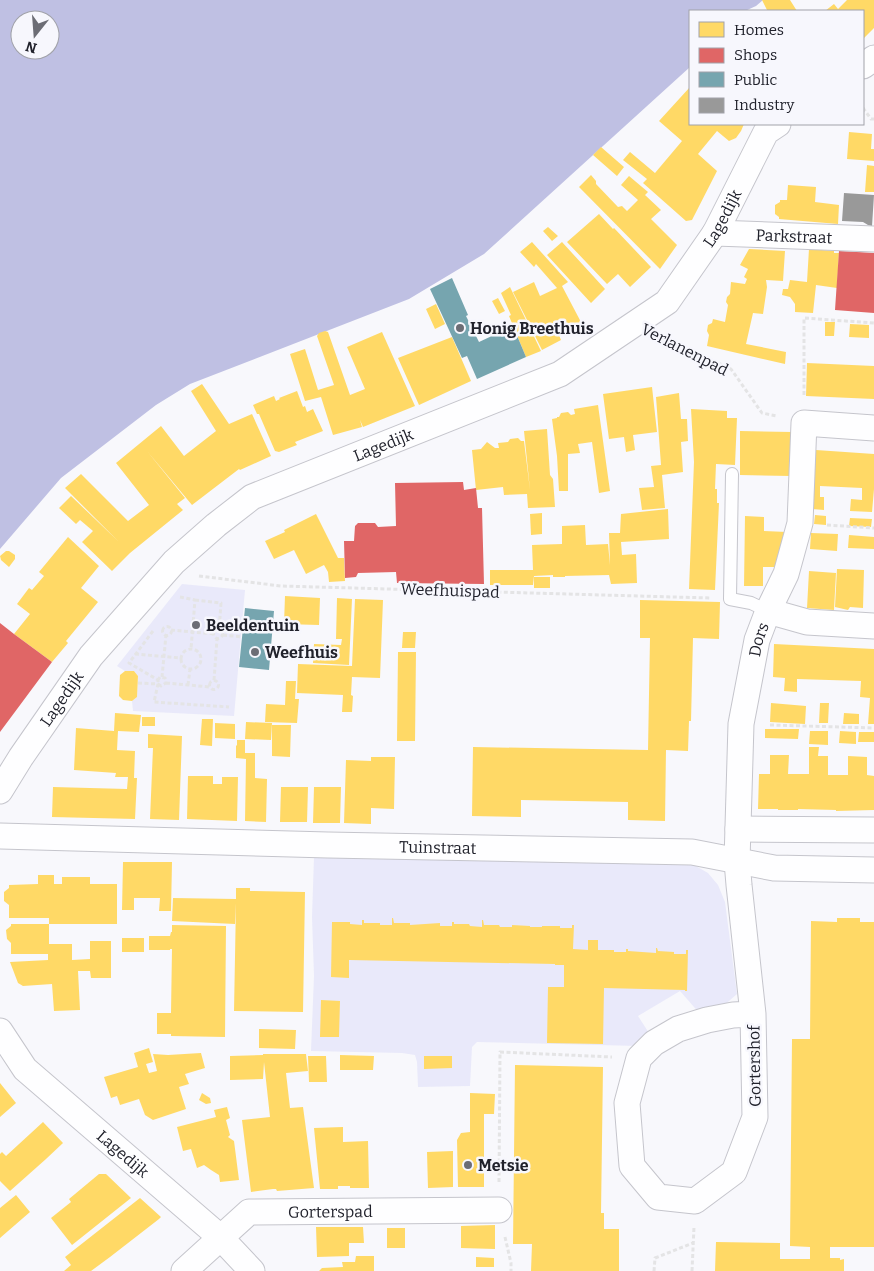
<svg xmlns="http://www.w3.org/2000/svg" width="874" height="1271" viewBox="0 0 874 1271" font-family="Bitter,serif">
<rect width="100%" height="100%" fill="#f8f8fc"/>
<path fill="#e9e9fa" d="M182 584 245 590 234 716 133 711 132 701 137 697 138 676 134 671H125L117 666Z
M314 857 687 861 708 873 718 885 725 902 737 994 721 1008 701 1015 680 991 638 1016 649 1033 639 1046 477 1042 472 1047 470 1086 418 1087 417 1062 415 1055 402 1053 311 1051 314 976 312 917Z"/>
<path fill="#bfc0e3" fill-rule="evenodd" d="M0 0H763L756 6 745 11H690V67L484 254 409 299 190 384 156 405 61 478 0 549ZM20 20H50V50H20Z"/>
<path fill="#ffd966" d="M762 0H790L797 11H765L767 10Z
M847 0H874V28L863 39V11H825L834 4 838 9Z
M690 87V124H744L741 131 736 138 729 141 717 131 698 154 717 171 692 220 686 221 643 183 647 179 623 160 630 152 655 173 682 141 659 121Z
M849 132 872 134 871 149H874V161L847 159Z
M601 147 624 167 617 176 593 155Z
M867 165 874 166V192H865Z
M591 175 596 181V184L618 207 622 206 627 211 638 200 621 185 629 176 648 192 645 195 661 210 651 219 677 245 660 269 579 187Z
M788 185 816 187 815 202 839 205 838 224 779 219V217L775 214V205L780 202V200H787Z
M599 214 613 229 614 228 651 267 630 287 618 274 607 284 567 242Z
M548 227 558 236 552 241 543 231Z
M532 242 568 282 562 286 582 324 559 335 561 340 542 350 513 292 534 282 540 296 557 288 536 264 534 267 520 252Z
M562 242 605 289 591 303 547 255Z
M749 249 785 251 783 281 766 280 767 287 763 314 753 313 746 344 786 352 785 364 707 346 709 335 707 331 708 325 712 323 713 319 725 322 728 305 726 302 727 297 730 294 731 282 745 284 747 279 744 277 748 269 740 265Z
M809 249 834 251V253H839L837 288 816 285 813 313 795 312V304L790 297 782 295 783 289H788L790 280 807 282Z
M510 287 541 351 526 357 509 316 511 315 501 293Z
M498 298 505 311 499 314 492 301Z
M436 304 445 324 435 329 426 309Z
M825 322H835L834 336H825Z
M850 324 869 325V338L849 337Z
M325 331 328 332 350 395 365 389 347 347 382 332 415 406 363 427 360 420 362 427 333 435 321 397 305 401 290 354 305 349 318 390 334 385 317 336 319 333Z
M452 337 471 381 419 405 398 358Z
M807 363 874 366V399L806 396Z
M202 384 229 424 252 414 271 456 240 470 239 469 192 505 147 451 185 498 177 504 183 510 130 553 112 571 82 542 93 531 80 520 76 524 59 508 71 496 118 541 65 488 81 474 128 521 149 505 116 463 161 426 184 456 216 431 191 391Z
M652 387 657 432 633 435 635 450 626 452 624 437 609 439 603 394Z
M297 391 303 407 305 406 307 412 313 409 323 431 295 442 297 445 279 452 275 451 259 414H257L253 405 274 396 276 401 280 399 279 398Z
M679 393 681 419H687L688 441 681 442 683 472 662 475 665 508 642 510 639 488 654 487 651 466 661 465 656 397Z
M598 405 610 491 599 493 592 442 578 444 580 453 568 454V491H559L557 456 552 419 557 418V417H559L561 413 568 412 571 415 575 414 574 409Z
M691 409 727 411V418H737L735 465 716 464 715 489H717V503H719L715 590 689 589 694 462Z
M547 429 550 475 553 479 555 507 528 508 527 494 504 495 503 487 476 490 472 450 481 449 487 442 495 448H499L498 443 508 442 510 439 518 438 521 441H524L530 490 524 431Z
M740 431 792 432 791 476 740 475Z
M816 450 874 454V489L872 512 850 511 851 499 862 500V488L820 486V497H824V510L812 509Z
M668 509 669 539 621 542 622 555 636 554 637 583 611 584 609 575 565 576V577H553V575L534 576 533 585H490V570H533L532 545 562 544V526L585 525 586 545 608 544 610 565 609 533H620L621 514Z
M542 513V534L531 535 530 514Z
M316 514 338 558H344L345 581 329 582 328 572 324 565 306 574 294 550 274 559 265 541 285 532 284 530Z
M815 515 826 516V525L814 524Z
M745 516 764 517V531L787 532 776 567H763V586H744Z
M850 518 872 519 871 527 849 526Z
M811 533 838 534 837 551 810 549Z
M849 535 874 537V549L848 548Z
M68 537 99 566 81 588 98 602 66 641 68 643 52 662 14 634 30 614 17 604 29 588 32 590 44 576 39 572Z
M6 551H9L15 555V559L9 567 1 560 0 556Z
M837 569 864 570 863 608 850 607 848 610 835 607Z
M809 571 836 573 834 610 807 608Z
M534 577H550V588H534Z
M285 596 320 598 319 625 284 624Z
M337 598 352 599 349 665 313 663 314 644 341 645 342 639H336Z
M355 599 383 600 380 678 352 677 351 695 353 696 352 712H342L343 695 297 693 298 664 352 666Z
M640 600 720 602 719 639 693 638 691 721H689L688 751 666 750 665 821 628 820V802L521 800V817L472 816 473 747 648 750 650 638H640Z
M403 632H416L415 648H402Z
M774 644 874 649V724H868L870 698 860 697 861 681 797 679V692L784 691 785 678 773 677Z
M398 652H416L415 741H397Z
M125 671H134L138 676 137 697 132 701 123 700 119 696 120 675Z
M286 681H296L295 699H299L297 723 265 722 266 704 285 705Z
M771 703 806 706 805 724 770 722Z
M820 703H829L828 723H819Z
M115 713 141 715 139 732 118 731 117 750 135 751 134 778H137L135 819 52 817 53 787 127 789 128 777H115L116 773 74 770 76 728 114 731Z
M844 713 859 714V724H843Z
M142 717H155V726H142Z
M202 719H213L212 746 200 745Z
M246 722 272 723 271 740 245 739Z
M215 723 235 724V739L215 738Z
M272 725H291L290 757 272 756Z
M765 729H799L798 739 765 738Z
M810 731H828V745L809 744Z
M840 731 856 732V744L839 743Z
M859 732H874V742H858Z
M148 734 182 736 179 820 150 819 153 748H148Z
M237 740H245V753H255V778L267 779 266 822 245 821 246 759 236 758V745L237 746Z
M809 747H819L818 756H828V775H848V756L867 757V775L874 776V810L836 811V810L798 809V810H778V809H758L759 774H770V755H789L788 774H809Z
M371 757H395L394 809 371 808V824L344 823 346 760 371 761Z
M188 776H213V784H222V777H238L237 821 187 819Z
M281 787H308L307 822H280Z
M314 787H341L340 823H313Z
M123 862H172L171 911H159L160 898H134V910H122Z
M38 875H54V884H62V877H90V884H117V924H49V918H9V905L4 901V892L9 888V885L38 884Z
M236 888H250V891L305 892 303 1012 234 1011 236 903 235 924 172 921 173 898 236 899Z
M392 918H393L394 923H410V925L440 923V926H452V922H454V924H469L470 926 482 927V920H483L484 925H499L500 927H512V925L530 926V927H542V926H560V928H572V925H574L573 949 588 950V940H598V950H614V952H626V949H628V951L656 953V948H657L658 951 674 952V954H686V950H688L687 991H685V990L604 988 603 1044 547 1043 548 987H564V965H555V964L349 960V978L331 977 332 922H350V924L362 925V920H364V923H380V925H392Z
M837 918H860V922H874V1247H830V1258H840V1260L844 1259V1271H715L716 1242 780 1243V1259H810V1247L790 1246 792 1040V1039H810L811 921 837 922Z
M11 924H49V944H72V960L90 959V941H111V978H91L90 971H78L80 1010 54 1011 52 984 23 986 18 983 10 962 48 960V954H11V943L7 939 6 930 11 926Z
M172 925 226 926 225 1037 171 1036V1034H157V1013H171L172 949H170V950H149V936H170L171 932H172Z
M122 938H144V952H122Z
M321 1000 340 1001 339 1037H320Z
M259 1029 296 1030 295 1049 259 1048Z
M149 1048 153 1062 146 1064 149 1073 157 1071 153 1054 168 1055 201 1053 205 1068 185 1074 189 1084 179 1087 186 1109 153 1120 145 1115 139 1099 120 1105 117 1096 111 1098 104 1077 138 1067 134 1053Z
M263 1054H306L308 1071 286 1073 290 1108 303 1107 314 1188 277 1191 276 1189H273L251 1192 242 1120 270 1117 264 1062 263 1079 230 1080V1056L263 1055Z
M340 1055 374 1056 373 1070H340Z
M308 1056H326L327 1082H309Z
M424 1056H452V1068L424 1069Z
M515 1065 603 1067 601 1213H604V1229H619V1271H531L532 1244H513Z
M0 1083 16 1103 0 1117Z
M202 1093 210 1098 211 1103 206 1104 199 1100Z
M470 1093 495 1094 494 1114H484V1187H458L457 1140 461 1133 470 1132Z
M227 1107 230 1118 226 1120 230 1135 228 1137 234 1141 239 1180 220 1182 219 1175 211 1170 204 1165 197 1168 191 1149 183 1151 177 1127 216 1117 214 1110Z
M43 1122 63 1143 46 1159 10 1191 0 1181V1154L2 1152 6 1156Z
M343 1127V1142L368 1141 369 1188H350V1186H338V1189H320L314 1128Z
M453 1151V1187L428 1188 427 1152Z
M99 1174H106L131 1198 72 1245 51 1218 71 1202 69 1199Z
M16 1195 30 1212 0 1238V1208Z
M140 1198 161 1217 159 1219 110 1257 91 1271H64L71 1265 65 1257Z
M495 1225V1249L461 1248V1226Z
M316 1227H363L364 1243H349V1256L317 1257Z
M387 1228H405V1248H387Z
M356 1256H374V1271H319L322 1268 343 1267 342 1262H355Z
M476 1257 494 1258V1267H476Z"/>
<path fill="#e06666" d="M839 251 874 253V313L835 310Z
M463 482 464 490 476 488 478 508H482L484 584 397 583 396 572 358 573 356 577 345 578 344 541H354L355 526 358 523H375L378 527 396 526 395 483Z
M0 623 14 634 52 662 0 732Z"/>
<path fill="#76a5af" d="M452 278 468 315 466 316 479 342 513 326 526 357 477 379 467 356 462 358 430 289Z
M245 608 274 611 269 670 239 667Z"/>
<path fill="#999" d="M844 193 874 195 872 226 868 225 863 222 842 221Z"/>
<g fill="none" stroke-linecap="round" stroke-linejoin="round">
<g stroke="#c5c5cc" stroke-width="14">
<path id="lane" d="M732 474 730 599 751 603 768 611"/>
</g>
<g stroke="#c5c5cc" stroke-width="27">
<g id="street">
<path d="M863 66 874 58"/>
<path id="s1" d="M715 233 874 239"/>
<path d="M768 611 807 622 874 626"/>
<path id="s2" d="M0 791 21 757 91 656 174 562 216 525 252 497 560 374 667 302 715 233 766 132 778 124"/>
<path d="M738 829 874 830"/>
<path id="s3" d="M0 836 328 845 692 852 774 868 874 870"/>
<path id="s4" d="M753 1014 733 1015 707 1020 678 1029 654 1043 639 1058 627 1103 632 1166 658 1197 695 1201 734 1172 755 1117 753 1014 739 885 737 861 741 724 757 640 768 611 786 574 800 523 804 423 874 428"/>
<path id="s5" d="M0 1031 25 1069 220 1237 252 1271"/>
<path id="s6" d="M184 1271 249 1212 499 1210"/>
</g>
</g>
<path stroke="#e4e4e5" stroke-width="3" stroke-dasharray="4 2.5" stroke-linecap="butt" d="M863 108 871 119H874
M665 338 731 369 762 413 777 416
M804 395V318L874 323
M827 525 874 528
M199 576 281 586 710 598
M180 597 195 600 191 649
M195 600 221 603 219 630
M162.5 631a4.5 4.5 0 1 1 9 0a4.5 4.5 0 1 1-9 0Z
M213.5 634a4.5 4.5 0 1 1 9 0a4.5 4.5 0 1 1-9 0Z
M171 630 214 634
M153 631 129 663 158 680V684L161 686 166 683V680L165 678 160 677 158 680
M223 635 242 637
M181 659a10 10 0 1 1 20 0a10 10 0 1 1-20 0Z
M135 654 181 658
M162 677 166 635
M214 680 217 639
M209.5 685a4.5 4.5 0 1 1 9 0a4.5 4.5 0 1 1-9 0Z
M138 683 158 684 154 702 229 707
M166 683 210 687
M188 685 190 669
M770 725 874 728
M499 1182 500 1052 612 1057
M505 1237 511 1263V1271
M654 1271 655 1258 693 1243
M692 1271 694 1227"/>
<use href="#lane" stroke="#fefeff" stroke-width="12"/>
<use href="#street" stroke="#fefeff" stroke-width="25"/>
</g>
<g fill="#6c6d75" stroke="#f7f7fd" stroke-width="2">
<circle cx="460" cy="328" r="5"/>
<circle cx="196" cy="625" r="5"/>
<circle cx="255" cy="652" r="5"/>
<circle cx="468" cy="1165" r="5"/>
</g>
<g text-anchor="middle" stroke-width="5" stroke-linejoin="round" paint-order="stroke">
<g font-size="16" fill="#21222c" stroke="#f7f7fd">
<text dy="6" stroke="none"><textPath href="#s2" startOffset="951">Lagedijk</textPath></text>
<text dy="6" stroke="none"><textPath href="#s1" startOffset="79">Parkstraat</textPath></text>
<text transform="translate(685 349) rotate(27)" y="6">Verlanenpad</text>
<text dy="6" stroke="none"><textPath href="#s2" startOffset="531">Lagedijk</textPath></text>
<text transform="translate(450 590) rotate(2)" y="6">Weefhuispad</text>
<text dy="6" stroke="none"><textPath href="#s4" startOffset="901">Dors</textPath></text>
<text dy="6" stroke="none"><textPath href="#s2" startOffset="111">Lagedijk</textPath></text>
<text dy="6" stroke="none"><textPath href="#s3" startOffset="438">Tuinstraat</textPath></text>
<text transform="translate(754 1066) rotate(-91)" y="6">Gortershof</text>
<text dy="6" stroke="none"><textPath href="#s5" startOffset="175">Lagedijk</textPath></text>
<text dy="6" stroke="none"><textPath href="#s6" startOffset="169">Gorterspad</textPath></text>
</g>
<g font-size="16" font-weight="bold" fill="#21222c" stroke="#f7f7fd" text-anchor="start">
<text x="470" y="334">Honig Breethuis</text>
<text x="206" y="631">Beeldentuin</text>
<text x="265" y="658">Weefhuis</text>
<text x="478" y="1171">Metsie</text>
</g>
</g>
<rect x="689" y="10" width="175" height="115" fill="#f7f7fd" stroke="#a1a2a9"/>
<rect x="699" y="22" width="25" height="15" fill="#ffd966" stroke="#a1a2a9"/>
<text x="734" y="35" font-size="15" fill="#21222c">Homes</text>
<rect x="699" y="48" width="25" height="15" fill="#e06666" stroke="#a1a2a9"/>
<text x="734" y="60" font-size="15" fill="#21222c">Shops</text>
<rect x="699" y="72" width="25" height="15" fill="#76a5af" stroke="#a1a2a9"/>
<text x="734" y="85" font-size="15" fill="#21222c">Public</text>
<rect x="699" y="98" width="25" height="15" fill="#999999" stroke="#a1a2a9"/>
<text x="734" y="110" font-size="15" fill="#21222c">Industry</text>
<g transform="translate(35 35) rotate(197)"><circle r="24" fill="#f7f7fd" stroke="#a1a2a9"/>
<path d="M0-4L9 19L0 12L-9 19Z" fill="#6c6d75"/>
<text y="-8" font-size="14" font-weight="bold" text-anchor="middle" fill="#21222c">N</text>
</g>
</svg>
